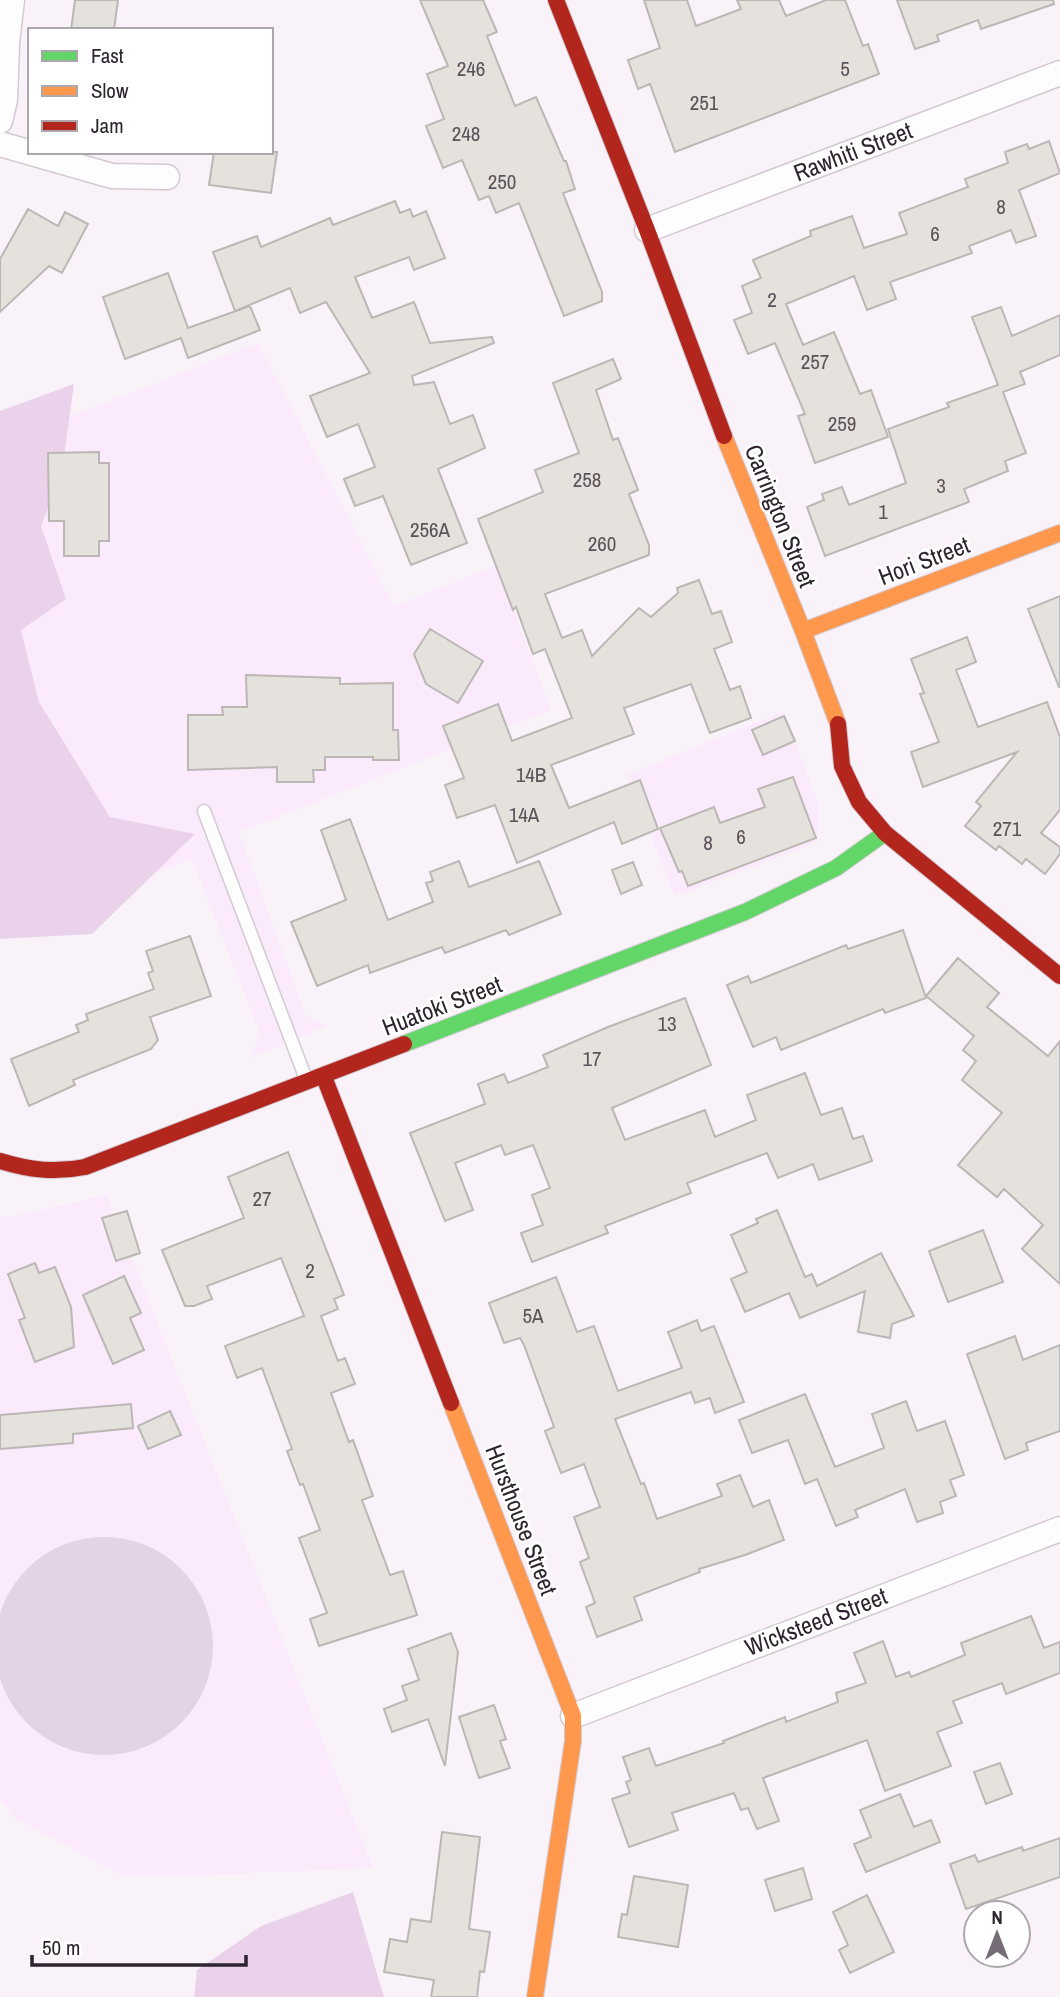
<svg xmlns="http://www.w3.org/2000/svg" width="1060" height="1997" viewBox="0 0 1060 1997" font-family="'Archivo Narrow',sans-serif">
<rect width="100%" height="100%" fill="#f9f3f9"/>
<path fill="#fbeafc" d="M258 343 394 606 497 565 551 710 239 832 306 1016 327 1026 250 1058 260 1034 192 859 91 898 0 690V444Z
M784 711 819 806 818 842 675 896 627 775Z
M107 1195 373 1868 186 1876H122L13 1817 0 1799V1217L19 1215Z"/>
<path fill="#e4d3e5" d="M-5 1646a109 109 0 1 1 218 0a109 109 0 1 1-218 0Z"/>
<path fill="#ead2eb" d="M74 384 62 471 41 526 66 599 21 630 39 702 110 817 195 834 92 934 0 939V411Z
M353 1892 384 1997H194L197 1970 261 1926Z"/>
<path fill="#e5e1dd" stroke="#bbb7b4" stroke-width="2" d="M75 0H118L114 30H71Z
M420 0H483L497 32 487 36 515 106 536 97 564 161H566L575 189 563 193 602 292V301L564 316 519 203 496 213 489 196 479 200 462 160 443 168 426 126 444 119 427 74 448 66Z
M644 0H687L696 26 741 9 737 0H779L786 16 826 0H845L863 46 868 44 879 74 675 152 650 84 638 89 628 60 660 48Z
M897 0H1053L1054 4 981 29 978 20 937 35 939 41 915 49Z
M1049 141 1060 173 1019 190 1036 236 1016 243 1011 230 969 246 972 253 890 282 896 299 867 310 854 276 786 304 803 345 834 332 860 394 871 390 888 437 815 463 798 416 805 414 775 343 748 354 734 320 752 313 742 286 761 278 753 260 811 236 810 231 852 216 864 248 907 234 899 213 968 187 965 179 1008 163 1005 152 1027 144 1029 149Z
M214 152H277L271 193 209 185Z
M395 201 400 213 410 209 413 217 426 211 445 258 414 270 409 257 355 277 372 318 414 302 430 343 492 337 494 343 412 376 414 385 434 382 450 424 473 415 485 448 438 469 467 543 411 565 383 496 355 506 344 479 375 467 358 424 327 437 310 396 370 373 326 302 300 313 290 288 235 311 213 252 257 236 261 247 330 218 333 225Z
M28 209 58 226 65 212 88 224 62 273 49 266 0 312V259Z
M168 273 188 328 250 306 260 330 188 358 181 338 125 359 103 297Z
M1001 307 1012 336 1060 315V355L1020 372 1025 384 1003 392 1026 453 1005 461 1008 471 964 489 969 502 825 556 807 507 824 500 822 494 842 487 849 505 906 483 888 429 949 407 947 403 998 385 972 317Z
M613 359 621 379 596 390 613 440 618 438 638 490 629 494 649 545V555L545 594 562 638 582 630 592 656 639 608 651 617 678 593 677 588 699 580 712 614 721 611 732 642 714 649 730 690 740 686 751 718 710 733 691 684 624 708 634 734 551 765 569 808 640 780 658 829 622 844 614 822 517 863 495 805 457 818 445 785 464 778 443 726 498 704 512 741 572 718 545 649 533 654 516 607 513 610 478 519 543 492 535 470 579 453 553 383Z
M99 452V463H109V541H99V556H64V521H49L48 453Z
M1060 596V686L1059 687 1028 609Z
M430 629 483 661 458 703 426 684 414 654Z
M967 637 976 662 956 670 978 727 1047 702 1060 737V810L1041 833 1060 847V854L1045 874 1026 859 1022 864 999 846 996 850 965 826 981 806 976 802 1017 752 923 787 911 752 939 742 920 694 924 693 911 659Z
M246 675 340 678V684L393 683V730H398L399 760H373V757H325V770H313L314 782H277V767L188 770V715H223L222 707H247Z
M784 716 795 741 763 755 752 730Z
M793 777 816 838 688 886 682 871 679 872 660 828 714 807 720 823 765 807 758 789Z
M350 819 388 920 433 902 426 883 433 881 430 872 459 861 469 887 539 861 561 914 509 935 506 930 445 953 442 947 370 973 368 965 317 986 291 922 346 900 321 830Z
M633 862 642 885 621 894 612 870Z
M903 930 926 998 885 1013 883 1009 781 1050 776 1037 753 1047 727 985 748 976 751 983 846 945 848 949Z
M190 936 211 996 150 1017 158 1040 151 1049 73 1080 75 1085 29 1106 11 1059 79 1032 76 1025 88 1020 86 1014 154 989 148 973 153 971 146 951Z
M958 958 999 993 987 1007 1048 1056 1060 1041V1284L1022 1249 1043 1225 1004 1189 997 1197 958 1165 1002 1113 962 1080 976 1061 963 1050 974 1036 926 996Z
M685 998 711 1065 612 1108 625 1140 705 1110 715 1137 756 1120 747 1095 805 1073 821 1115 842 1108 853 1139 863 1136 872 1161 819 1180 813 1164 778 1178 767 1153 687 1183 691 1193 605 1226 608 1233 532 1262 521 1233 543 1225 532 1195 550 1188 533 1145 505 1155 501 1145 455 1163 473 1210 445 1221 410 1133 485 1104 478 1084 504 1074 508 1083 548 1067 543 1055 608 1027Z
M288 1152 344 1295 334 1299 338 1309 321 1316 338 1361 345 1358 355 1384 331 1393 349 1442 353 1440 373 1496 362 1500 390 1575 403 1571 417 1615 319 1646 310 1619 327 1613 299 1538 320 1530 303 1484 300 1485 287 1451 292 1449 262 1368 237 1378 225 1346 304 1316 281 1258 207 1286 212 1299 194 1306H185L162 1250 244 1218 228 1177Z
M777 1210 805 1277 812 1274 817 1286 881 1253 914 1316 892 1324 890 1338 858 1332 865 1291 800 1318 789 1293 745 1312 731 1279 747 1272 731 1235 758 1223 756 1219Z
M127 1211 140 1253 116 1261 102 1218Z
M983 1230 1003 1282 948 1302 929 1251Z
M35 1263 39 1273 55 1267 71 1307 74 1347 35 1362 19 1320 25 1318 8 1274Z
M124 1276 141 1313 130 1318 144 1350 113 1364 83 1295Z
M556 1277 577 1332 594 1326 618 1391 682 1368 668 1332 697 1320 701 1331 714 1326 744 1402 715 1413 710 1398 695 1403 691 1392 615 1419 641 1484 644 1483 657 1519 722 1496 717 1484 740 1475 753 1507 769 1500 784 1540 745 1555 699 1569 700 1572 634 1597 642 1620 597 1637 586 1607 595 1603 580 1562 589 1558 574 1517 600 1507 584 1464 561 1473 545 1431 554 1427 524 1345 520 1338 504 1343 489 1303Z
M1015 1336 1023 1360 1060 1345V1431L1026 1443 1028 1450 1005 1459 967 1354Z
M805 1394 835 1467 884 1448 872 1414 906 1401 917 1431 945 1421 964 1475 950 1480 956 1496 940 1502 943 1513 917 1522 905 1489 855 1510 858 1517 836 1526 817 1479 805 1484 788 1440 752 1453 739 1420Z
M131 1404 133 1428 73 1434V1443L0 1449V1415Z
M170 1411 181 1435 148 1449 138 1426Z
M1031 1616 1044 1648 1060 1642V1673L1006 1694 1002 1683 953 1701 962 1723 937 1732 951 1766 885 1791 867 1740 763 1778 779 1821 757 1829 748 1808 741 1810 734 1793 672 1813 678 1830 629 1847 612 1799 630 1793 626 1782 631 1780 623 1757 649 1748 656 1766 724 1743 723 1741 785 1717 786 1722 838 1702 836 1693 866 1683 854 1653 883 1641 896 1677 909 1672 911 1677 965 1655 961 1643Z
M451 1633 458 1652 445 1766 428 1719 392 1732 384 1709 407 1700 402 1686 419 1680 408 1649Z
M494 1705 506 1739 500 1741 510 1768 479 1778 459 1717Z
M1000 1763 1012 1794 986 1804 974 1772Z
M900 1794 914 1827 931 1820 940 1842 866 1872 854 1844 871 1837 860 1810Z
M442 1832 480 1837 469 1929 490 1932 484 1972 480 1971 477 1997H431L434 1980 384 1972 390 1939 407 1942 411 1919 431 1922Z
M1060 1838V1877L966 1909 950 1864 975 1855 978 1862 1022 1847 1023 1851Z
M803 1868 812 1899 775 1911 765 1880Z
M634 1876 688 1885 678 1947 618 1937 622 1914 627 1915Z
M867 1895 894 1952 850 1973 839 1950 848 1945 833 1912Z"/>
<g fill="none" stroke-linecap="round" stroke-linejoin="round">
<g stroke="#d1cad2" stroke-width="15">
<path id="lane" d="M204 811 306 1079"/>
</g>
<g stroke="#d1cad2" stroke-width="27">
<path id="street" d="M0 121 5 100 7 43 12 0
M0 144 112 176 167 177
M647 230 1060 73
M573 1716 1060 1529"/>
</g>
<g stroke="#d1cad2" stroke-width="18">
<path id="fast" d="M404 1044 745 912 836 868 885 833"/>
</g>
<g stroke="#d1cad2" stroke-width="18">
<path id="slow" d="M724 436 803 631 838 724
M803 631 1060 533
M451 1403 573 1716V1741L535 1997"/>
</g>
<g stroke="#d1cad2" stroke-width="18">
<path id="jam" d="M556 0 647 230 724 436
M838 724 842 766 859 802 885 833 1060 976
M324 1077 451 1403
M0 1161C29 1170 55 1173 85 1167L404 1044"/>
</g>
<use href="#lane" stroke="#fefdfe" stroke-width="12"/>
<use href="#street" stroke="#fefdfe" stroke-width="24"/>
<use href="#fast" stroke="#63d668" stroke-width="16"/>
<use href="#slow" stroke="#ff974d" stroke-width="16"/>
<use href="#jam" stroke="#b3261e" stroke-width="16"/>
</g>
<g text-anchor="middle" stroke-width="5" stroke-linejoin="round" paint-order="stroke">
<g font-size="21" fill="#5c535a">
<text x="471" y="76">246</text>
<text x="845" y="76">5</text>
<text x="704" y="110">251</text>
<text x="466" y="141">248</text>
<text x="502" y="189">250</text>
<text x="1001" y="214">8</text>
<text x="935" y="241">6</text>
<text x="772" y="307">2</text>
<text x="815" y="369">257</text>
<text x="842" y="431">259</text>
<text x="587" y="487">258</text>
<text x="941" y="493">3</text>
<text x="883" y="519">1</text>
<text x="430" y="537">256A</text>
<text x="602" y="551">260</text>
<text x="531" y="782">14B</text>
<text x="524" y="822">14A</text>
<text x="1007" y="836">271</text>
<text x="741" y="844">6</text>
<text x="708" y="850">8</text>
<text x="667" y="1031">13</text>
<text x="592" y="1066">17</text>
<text x="262" y="1206">27</text>
<text x="310" y="1278">2</text>
<text x="533" y="1323">5A</text>
</g>
<g font-size="24" fill="#2e242f" stroke="#fff">
<text transform="translate(853 152) rotate(-21)" y="8">Rawhiti Street</text>
<text transform="translate(780 516) rotate(68)" y="8">Carrington Street</text>
<text transform="translate(924 561) rotate(-21)" y="8">Hori Street</text>
<text transform="translate(442 1006) rotate(-21)" y="8">Huatoki Street</text>
<text transform="translate(521 1520) rotate(69)" y="8">Hursthouse Street</text>
<text transform="translate(816 1622) rotate(-21)" y="8">Wicksteed Street</text>
</g>
</g>
<rect x="28" y="28" width="245" height="126" fill="#ffffff" stroke="#aba7ac" stroke-width="2"/>
<rect x="42" y="51" width="35" height="10" fill="#63d668" stroke="#aba7ac" stroke-width="2"/>
<text x="91" y="63" font-size="21" fill="#2e242f">Fast</text>
<rect x="42" y="86" width="35" height="10" fill="#ff974d" stroke="#aba7ac" stroke-width="2"/>
<text x="91" y="98" font-size="21" fill="#2e242f">Slow</text>
<rect x="42" y="121" width="35" height="10" fill="#b3261e" stroke="#aba7ac" stroke-width="2"/>
<text x="91" y="133" font-size="21" fill="#2e242f">Jam</text>
<g transform="translate(997 1934)"><circle r="33" fill="#ffffff" stroke="#aba7ac" stroke-width="2"/>
<path d="M0-5L12 26L0 18L-12 26Z" fill="#756c76"/>
<text y="-10" font-size="19" font-weight="bold" text-anchor="middle" fill="#2e242f">N</text>
</g>
<path d="M32 1955v10h214v-10" fill="none" stroke="#2e242f" stroke-width="3.5"/>
<text x="42" y="1955" font-size="21" fill="#2e242f" stroke="#ffffff" stroke-width="5" paint-order="stroke">50 m</text>
</svg>
